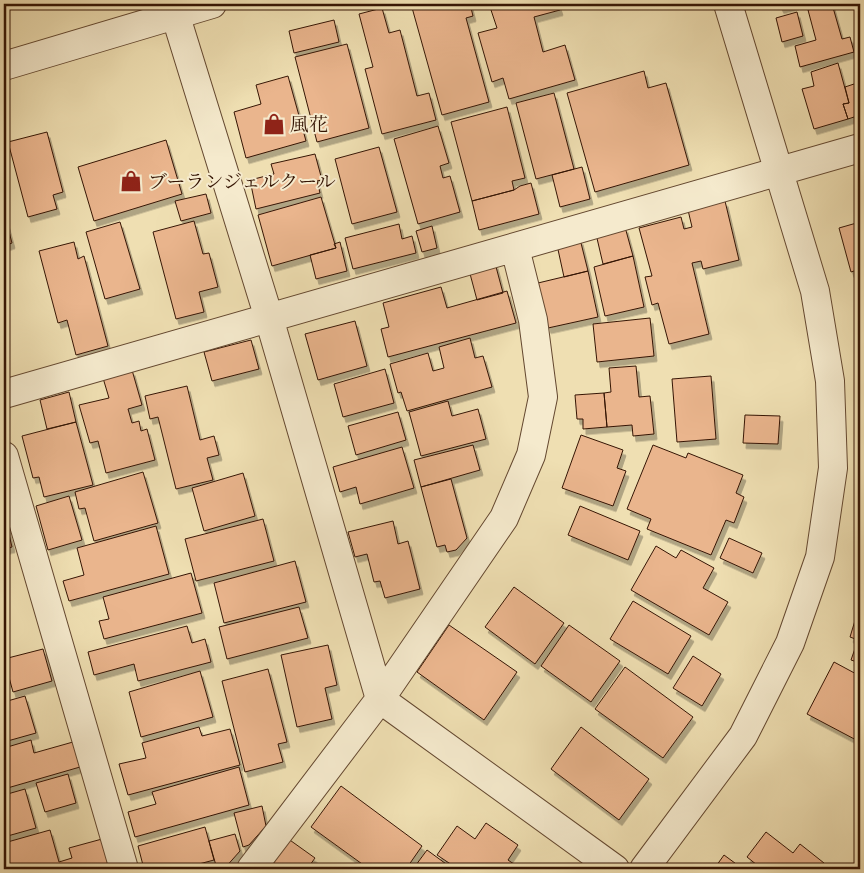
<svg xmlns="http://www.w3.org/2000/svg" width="864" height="873" viewBox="0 0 864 873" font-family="'Sorts Mill Goudy','Noto Serif JP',serif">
<defs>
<filter id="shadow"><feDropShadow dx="3" dy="5.5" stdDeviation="0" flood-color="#0004"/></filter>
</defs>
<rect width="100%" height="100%" fill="#efdfb2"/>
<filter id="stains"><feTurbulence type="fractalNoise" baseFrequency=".004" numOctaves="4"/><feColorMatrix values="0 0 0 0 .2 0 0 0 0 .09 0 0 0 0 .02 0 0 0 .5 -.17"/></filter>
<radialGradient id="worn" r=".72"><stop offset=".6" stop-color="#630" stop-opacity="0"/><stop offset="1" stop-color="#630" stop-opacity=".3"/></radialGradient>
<path fill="#eab58d" stroke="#351504" filter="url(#shadow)" d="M411 4H470L473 16 466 18 489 102 442 115Z
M489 4H558L560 10 534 17 543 52 565 45 575 80 509 99 503 78 492 82 478 33 497 28Z
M779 4H796L781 8Z
M832 4 842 39 850 37 854 52 800 67 795 46 816 40 808 10Z
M856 4H860V20Z
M382 8 389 33 400 30 417 96 429 93 436 120 382 134 365 69 373 67 359 14Z
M797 12 803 36 782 42 776 18Z
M334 20 339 42 294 53 289 31Z
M347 44 369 128 317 142 295 57Z
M838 63 849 103 843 104 848 119 814 129 802 89 814 86 811 72Z
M644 71 648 88 666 83 689 165 595 192 567 93Z
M288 76 306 141 246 158 234 112 261 104 256 85Z
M860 82V115L848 119 843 104 849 103 845 87Z
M554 93 574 169 536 179 516 103Z
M507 107 525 178 512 181 514 190 472 201 451 122Z
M438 126 449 163 440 166 443 178 450 176 460 212 418 224 394 139Z
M47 132 63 192 53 195 57 209 28 217 8 142Z
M166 140 182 194 94 221 78 167Z
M379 147 397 212 352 224 335 159Z
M315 154 322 180 317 181 320 193 256 209 250 180 274 174 271 164Z
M582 167 590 199 560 207 552 175Z
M531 183 539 214 479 230 472 201 514 190 520 186Z
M206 194 211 213 181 221 175 201Z
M321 197 336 248 272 266 258 215Z
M725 201 739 260 703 269 701 261 692 263 709 334 669 344 658 303 652 305 645 277 652 276 639 228 681 217 684 229 692 227 688 210Z
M4 213 12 243 4 246Z
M194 221 203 254 209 253 218 287 199 292 204 312 176 319 153 232Z
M120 222 140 289 105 299 86 232Z
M860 222V269L851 272 839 228Z
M399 224 402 239 412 236 416 253 353 269 345 238Z
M432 226 437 248 422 252 416 231Z
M625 227 633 256 603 264 596 234Z
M580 239 588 271 564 277 557 245Z
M74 242 78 259 84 256 108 346 76 355 67 320 58 323 39 251Z
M340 242 347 271 316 279 310 255 336 248 334 244Z
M633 256 644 307 605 316 594 267Z
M495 263 503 293 477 300 469 270Z
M588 271 598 317 548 328 538 283Z
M441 287 447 308 507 291 516 323 388 357 381 329 389 327 383 303Z
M650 318 654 356 597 362 593 324Z
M355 321 367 366 318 380 305 334Z
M470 338 475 358 483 356 492 387 407 411 401 392 398 393 390 364 428 353 433 371 444 368 439 347Z
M251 340 259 369 212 381 204 352Z
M636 366 639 397 650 396 654 434 633 436 632 425 607 427 604 393 611 392 609 368Z
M385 369 394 403 343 417 334 384Z
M132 370 142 405 128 409 132 423 139 421 141 431 147 429 155 460 106 473 98 441 90 443 79 405 109 398 103 378Z
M711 376 716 439 677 442 672 379Z
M187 386 200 440 214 436 219 455 207 458 213 480 176 489 158 417 150 419 145 396Z
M69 392 76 422 47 429 40 400Z
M604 393 607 427 583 429V419H577L575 395Z
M448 401 452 416 478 409 486 439 421 456 409 412Z
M398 412 406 440 356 455 348 426Z
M745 415 780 416 778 444 743 443Z
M76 422 93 485 44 497 39 477 33 478 22 436Z
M581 435 623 450 617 468 626 471 613 506 562 488Z
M473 445 480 470 421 487 414 460Z
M653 445 686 458 688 453 743 475 736 493 744 497 734 523 726 520 711 555 647 529 651 519 627 509Z
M402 447 414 488 360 504 356 487 340 492 333 467Z
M143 472 158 523 94 541 85 508 79 509 75 492Z
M243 473 255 516 204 531 192 488Z
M451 479 467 538 456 550 447 552 445 545 437 547 421 487Z
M69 496 82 540 48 550 36 506Z
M580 506 640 531 628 560 568 535Z
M263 519 274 561 196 581 185 539Z
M393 521 398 544 408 541 420 589 385 598 380 581 374 582 367 554 355 557 348 532Z
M6 522 12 547 4 549V523Z
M156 526 169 574 69 601 63 581 84 575 77 548Z
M729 538 762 553 753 573 720 558Z
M656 546 676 558 681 550 714 568 703 588 728 602 709 635 631 590Z
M295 561 306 602 224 623 214 583Z
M191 573 202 613 104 639 99 621 109 619 103 597Z
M514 587 564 623 535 664 485 627Z
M633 601 691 636 668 674 610 639Z
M860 604V663L851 660 858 640 850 637Z
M299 607 308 638 227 659 219 627Z
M449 625 517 672 484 720 417 672Z
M569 625 620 661 591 702 541 666Z
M187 626 192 643 205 639 211 662 138 681 134 664 94 675 88 652Z
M328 645 337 685 325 688 332 719 297 727 281 655Z
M43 649 52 681 13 692 4 659Z
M693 656 721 674 702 706 673 688Z
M834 662 860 676V742L807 714Z
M625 667 693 717 663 758 595 709Z
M268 669 287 742 278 744 283 762 245 772 222 681Z
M200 671 213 717 141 737 129 692Z
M25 696 36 733 4 742V702Z
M199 727 202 736 230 729 240 765 128 795 119 764 146 758 142 743Z
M581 727 649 779 619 820 551 769Z
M31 740 34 753 73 742 80 767 4 789V748Z
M239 767 249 805 135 837 128 812 156 804 152 792Z
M68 774 76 803 45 812 36 783Z
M341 786 422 846 406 869H369L311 827Z
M25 789 36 828 4 837V795Z
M262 806 266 826 249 845 243 847 234 813Z
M486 823 518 845 508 860 521 869H458L437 855 457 826 475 839Z
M205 827 214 860 180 869H144L138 846Z
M50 830 59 862 72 858 69 848 102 839 110 869H4V843Z
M766 832 793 853 800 844 824 863 820 868 822 869H762L747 857Z
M235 834 240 851 224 869H217L209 841Z
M287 838 315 858 307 869H277L269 864Z
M427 850 453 869H413Z
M724 855 743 869H714Z
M860 860V869H854Z"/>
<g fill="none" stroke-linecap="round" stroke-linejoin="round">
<g stroke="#644830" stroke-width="30">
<path id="minor" d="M172 4 269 318 380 699 615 869
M4 66 212 4
M4 394 860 148
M4 456 124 869
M251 869 380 699 504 518 531 455 543 397 533 320 515 248
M644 869 743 736 790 643 820 557 833 468 830 381 815 291 728 4"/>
</g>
<use href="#minor" stroke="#f5eacd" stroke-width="28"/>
</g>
<defs>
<g id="shop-bare" transform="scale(1.725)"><path d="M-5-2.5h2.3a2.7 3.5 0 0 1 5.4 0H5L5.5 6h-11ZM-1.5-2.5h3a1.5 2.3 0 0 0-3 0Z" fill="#8f2418" stroke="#f5eacd" stroke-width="2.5" paint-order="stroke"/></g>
</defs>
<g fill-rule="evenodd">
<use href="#shop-bare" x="274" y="124"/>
<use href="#shop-bare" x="131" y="181"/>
</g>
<g text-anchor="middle" stroke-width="4" stroke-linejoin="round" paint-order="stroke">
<g font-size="19" fill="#351504" stroke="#f5eacd" text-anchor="start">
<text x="290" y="131">風花</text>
<text x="148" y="188">ブーランジェルクール</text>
</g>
</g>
<rect width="864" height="873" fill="none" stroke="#efdfb2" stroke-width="20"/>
<rect x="5" y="5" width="854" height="863" fill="none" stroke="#351504" stroke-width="2.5"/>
<rect x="10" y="10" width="844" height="853" fill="none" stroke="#351504"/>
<rect width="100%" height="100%" filter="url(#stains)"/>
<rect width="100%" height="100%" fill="url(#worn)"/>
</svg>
